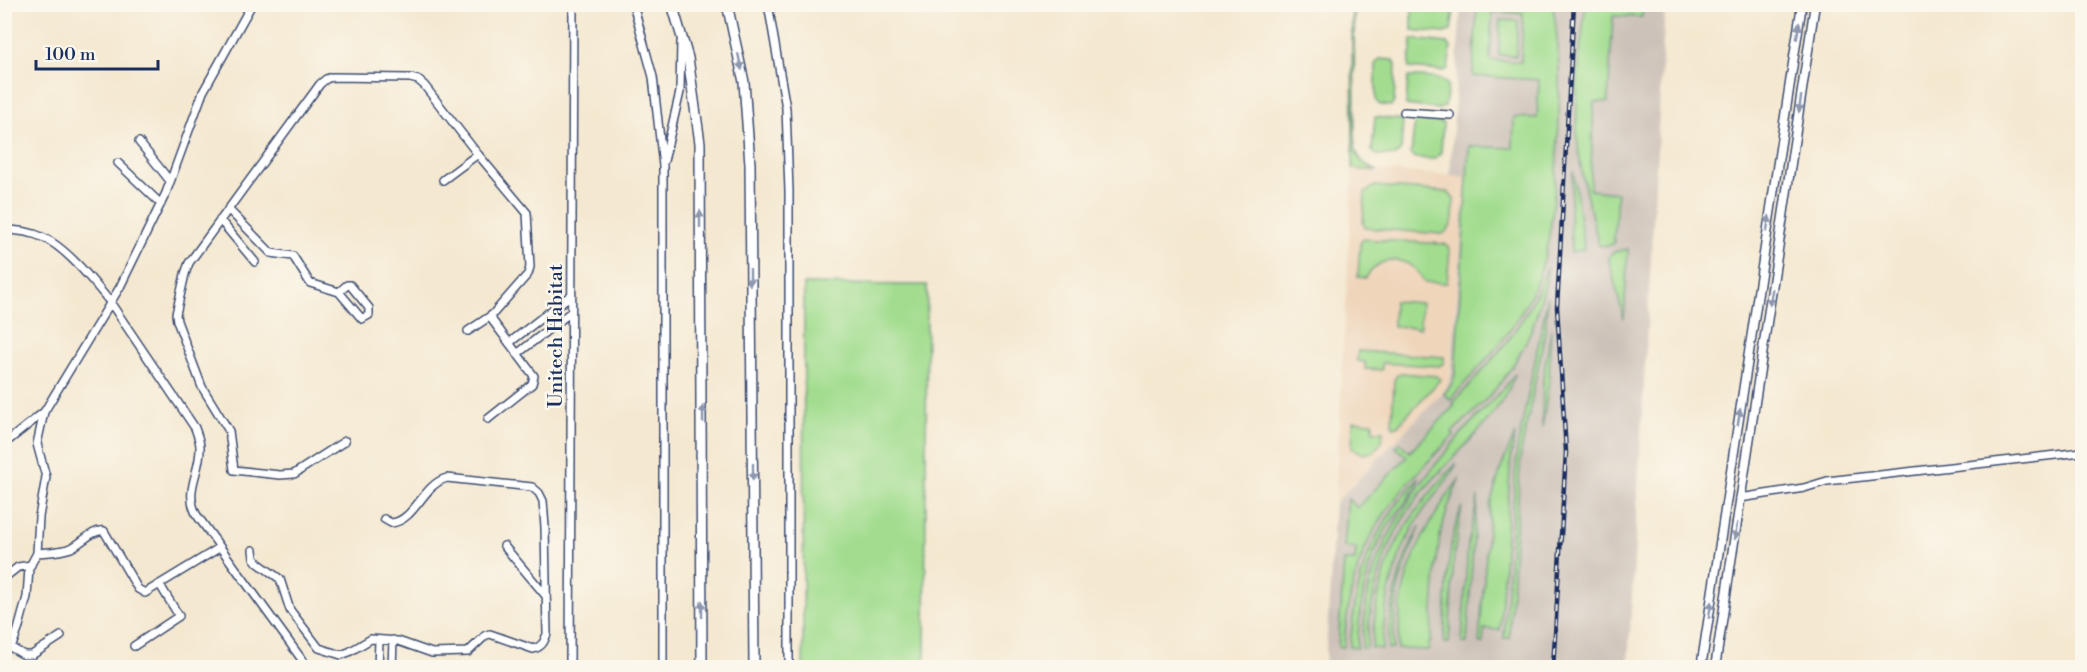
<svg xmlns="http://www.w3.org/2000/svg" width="2087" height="672" viewBox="0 0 2087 672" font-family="'Libre Bodoni',serif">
<rect width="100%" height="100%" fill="#fbf7ec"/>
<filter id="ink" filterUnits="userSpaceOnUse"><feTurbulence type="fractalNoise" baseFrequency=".0167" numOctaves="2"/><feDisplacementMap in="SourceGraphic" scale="12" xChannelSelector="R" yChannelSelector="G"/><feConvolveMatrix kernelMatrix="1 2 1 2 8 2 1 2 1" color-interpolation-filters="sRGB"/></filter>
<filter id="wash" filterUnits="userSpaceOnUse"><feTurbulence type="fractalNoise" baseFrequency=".008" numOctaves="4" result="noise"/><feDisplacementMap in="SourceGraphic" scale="24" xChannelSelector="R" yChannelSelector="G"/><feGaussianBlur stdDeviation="1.35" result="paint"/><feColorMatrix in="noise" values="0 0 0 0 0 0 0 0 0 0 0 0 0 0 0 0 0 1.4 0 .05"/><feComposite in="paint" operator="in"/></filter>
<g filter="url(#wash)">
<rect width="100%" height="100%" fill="#f4e8d0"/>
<path fill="#efd6bb" d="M1353 169 1466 176 1449 383 1443 392 1335 503Z"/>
<path fill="#cdc2b9" d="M1461 5H1665L1628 667 1325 668 1335 503 1443 392 1449 383 1451 374 1466 177 1450 175Z"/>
<path fill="#a2dd8f" stroke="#5e8676" stroke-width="1.5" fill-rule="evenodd" d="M1352 5H1354L1355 147C1358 160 1365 166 1378 171L1353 169Z
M1412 5H1450L1454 9 1451 31 1444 33 1412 30Z
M1477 5H1553C1562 61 1560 117 1556 173 1553 209 1550 248 1537 281 1518 328 1484 363 1450 399L1444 394 1452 384 1455 375 1469 146 1513 148 1514 117 1537 118 1539 80 1473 76ZM1492 12 1523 13 1521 62 1490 60Z
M1586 5H1643L1642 17 1613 16 1608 102H1594L1590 190 1617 193 1614 242 1611 245 1599 246C1590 208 1578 168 1577 129 1575 88 1580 45 1586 5Z
M1500 20 1518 21 1516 56 1499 55Z
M1412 39 1447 43 1451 47 1448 69 1442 71 1409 68Z
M1380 59 1393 60 1396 64 1394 102 1391 106 1380 105 1376 101V63Z
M1408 77C1420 77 1440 76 1448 85L1445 106 1439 109 1406 105Z
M1375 117 1403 120 1401 149 1396 156 1377 155 1372 151Z
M1415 120 1443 123 1441 152 1435 159 1416 158 1411 154Z
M1573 170 1584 249 1571 252 1570 213Z
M1375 186 1448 192 1454 199C1453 212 1456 228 1442 234L1365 228 1363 223 1365 193Z
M1363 239 1445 244 1450 250 1447 283 1424 282C1413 256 1380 252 1366 278L1358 277 1360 244Z
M1628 249 1624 319 1609 261V257L1614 252Z
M1547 268C1548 278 1543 293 1540 304 1525 359 1495 395 1452 432L1454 435C1383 507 1351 543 1344 647H1338L1344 561H1355L1356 548 1344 547 1348 499 1357 508 1407 457 1396 447 1400 443 1410 452 1455 405 1453 403C1494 358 1526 327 1547 268Z
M804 284 927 285 925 667H803Z
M1548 296 1545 332 1521 452 1509 638H1504L1517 450Z
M1394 301 1421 303 1420 328 1393 326Z
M1551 329 1549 381 1542 429 1543 378Z
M1358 351 1444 357V363L1439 366 1382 363V370L1365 369V362L1357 361Z
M1401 373 1436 376 1441 379 1397 426 1393 427 1392 423 1394 380 1397 375Z
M1515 374C1514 380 1509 387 1506 394 1482 435 1445 462 1417 498 1383 543 1370 593 1367 648H1362C1364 627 1365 605 1370 584 1383 533 1417 486 1451 446 1471 421 1495 400 1515 374Z
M1353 421 1373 422V431H1383L1382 442 1373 452 1363 454 1352 448Z
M1515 434 1511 456 1500 630 1484 629 1483 643H1479L1490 505 1501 468Z
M1457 463C1450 478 1435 494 1425 508 1395 552 1385 597 1382 649L1372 648C1376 565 1400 523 1457 463Z
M1420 477C1415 493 1395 514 1385 531 1364 567 1360 607 1357 648L1350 647C1356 575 1369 531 1420 477Z
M1460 478 1448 507 1440 536 1436 567 1431 642 1429 643V650L1398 649C1399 634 1399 618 1401 603 1408 555 1433 516 1460 478Z
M1478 497 1473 545 1467 643H1462L1468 544Z
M1462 506 1454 553 1449 643H1444C1447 597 1445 549 1462 506Z
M1420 526 1407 559 1399 584 1395 611 1393 649H1388C1391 602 1397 567 1420 526Z"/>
</g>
<g filter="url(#ink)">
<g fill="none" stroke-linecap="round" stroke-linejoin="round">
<g stroke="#3c4b6f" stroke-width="10">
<path id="minor" d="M633 4 653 77 663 166V668
M768 4 786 108 789 191V668
M1404 112 1450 115
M139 142 170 181
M664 161 680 92 681 42
M118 163 161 204
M443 180 478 154
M228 209 271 253 293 256 310 283 339 292 362 319 369 315V308L350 285H347L339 292
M220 220 255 262
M4 230C16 230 31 232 42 237 66 247 93 281 110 302L195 428C197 434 200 441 200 447 201 472 184 489 196 514L308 668
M468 331 492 315
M509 343 571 295
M517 354 571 312
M345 441 294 474 280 475 234 470 229 431 202 387 177 321 176 314 185 274 189 263 320 84 326 79 332 77 410 78 418 80 424 85 476 152 527 213 530 267 528 274 492 315V320L534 376 532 384 488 419
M4 444 44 412
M1740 498 1804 488 1827 481 2082 452
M504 546 546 596
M253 550 254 558 258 563 280 579 290 610 319 648 341 655 349 652 371 639 398 641 432 653 468 652 486 635 490 634 533 649C542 647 544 642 547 634L545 527 543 501 539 493 532 487 447 478C423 484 415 521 391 523L384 519
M37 553C49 552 60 552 71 548 82 543 93 529 104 531L138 589 145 593 219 548
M4 578 18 567 31 565
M134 646 179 616 160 585
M10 647 24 655H32L61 636
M4 651 13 643 18 630 27 597 29 568 37 553 39 517 46 477 37 444 44 412 120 287 166 193 203 92 252 4
M378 668 379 640
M392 668 393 640
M570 668 573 4"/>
</g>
<g stroke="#3c4b6f" stroke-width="11">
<path id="tertiary" d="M1701 668 1802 4
M1715 668 1815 4"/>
</g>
<g stroke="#3c4b6f" stroke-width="12">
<path id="secondary" d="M672 4 688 58 700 143 702 668
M727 4 744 82 750 164 754 668"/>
</g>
<use href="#minor" stroke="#fff" stroke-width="7"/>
<use href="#tertiary" stroke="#fff" stroke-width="8"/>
<use href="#secondary" stroke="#fff" stroke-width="9"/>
<g stroke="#1b2f5e" stroke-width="4.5">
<path id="rail" d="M1553 668 1566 452 1557 307 1574 4"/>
</g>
<use href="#rail" stroke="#fbf7ec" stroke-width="2" stroke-dasharray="7" stroke-linecap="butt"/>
</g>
<defs><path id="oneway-solid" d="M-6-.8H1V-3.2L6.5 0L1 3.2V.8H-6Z" transform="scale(1.5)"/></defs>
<g fill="#8d97ae">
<use href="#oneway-solid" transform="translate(1798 31) rotate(-81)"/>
<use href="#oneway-solid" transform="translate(740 62) rotate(77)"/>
<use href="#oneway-solid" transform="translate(1800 104) rotate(98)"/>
<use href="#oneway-solid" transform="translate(700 219) rotate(-90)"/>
<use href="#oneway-solid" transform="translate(1768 224) rotate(-81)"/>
<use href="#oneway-solid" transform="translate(750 277) rotate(90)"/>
<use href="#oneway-solid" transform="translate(1771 297) rotate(99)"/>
<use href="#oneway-solid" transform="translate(703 414) rotate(-90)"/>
<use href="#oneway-solid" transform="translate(1739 417) rotate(-81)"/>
<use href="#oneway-solid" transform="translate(753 472) rotate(90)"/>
<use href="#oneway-solid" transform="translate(1736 531) rotate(98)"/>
<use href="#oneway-solid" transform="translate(702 609) rotate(-90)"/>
<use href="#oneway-solid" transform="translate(1710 610) rotate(-82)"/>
</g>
</g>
<g text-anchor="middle" stroke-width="5" stroke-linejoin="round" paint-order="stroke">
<g font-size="20" fill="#1b2f5e" stroke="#fbf7ec">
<text transform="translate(555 336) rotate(-90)" y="7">Unitech Habitat</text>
</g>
</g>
<rect width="2087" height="672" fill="none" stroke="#fbf7ec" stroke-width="24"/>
<path d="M36 60v9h122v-9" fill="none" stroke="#1b2f5e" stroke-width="3"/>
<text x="45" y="60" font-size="18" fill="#1b2f5e" stroke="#fbf7ec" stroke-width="4.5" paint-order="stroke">100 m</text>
</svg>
